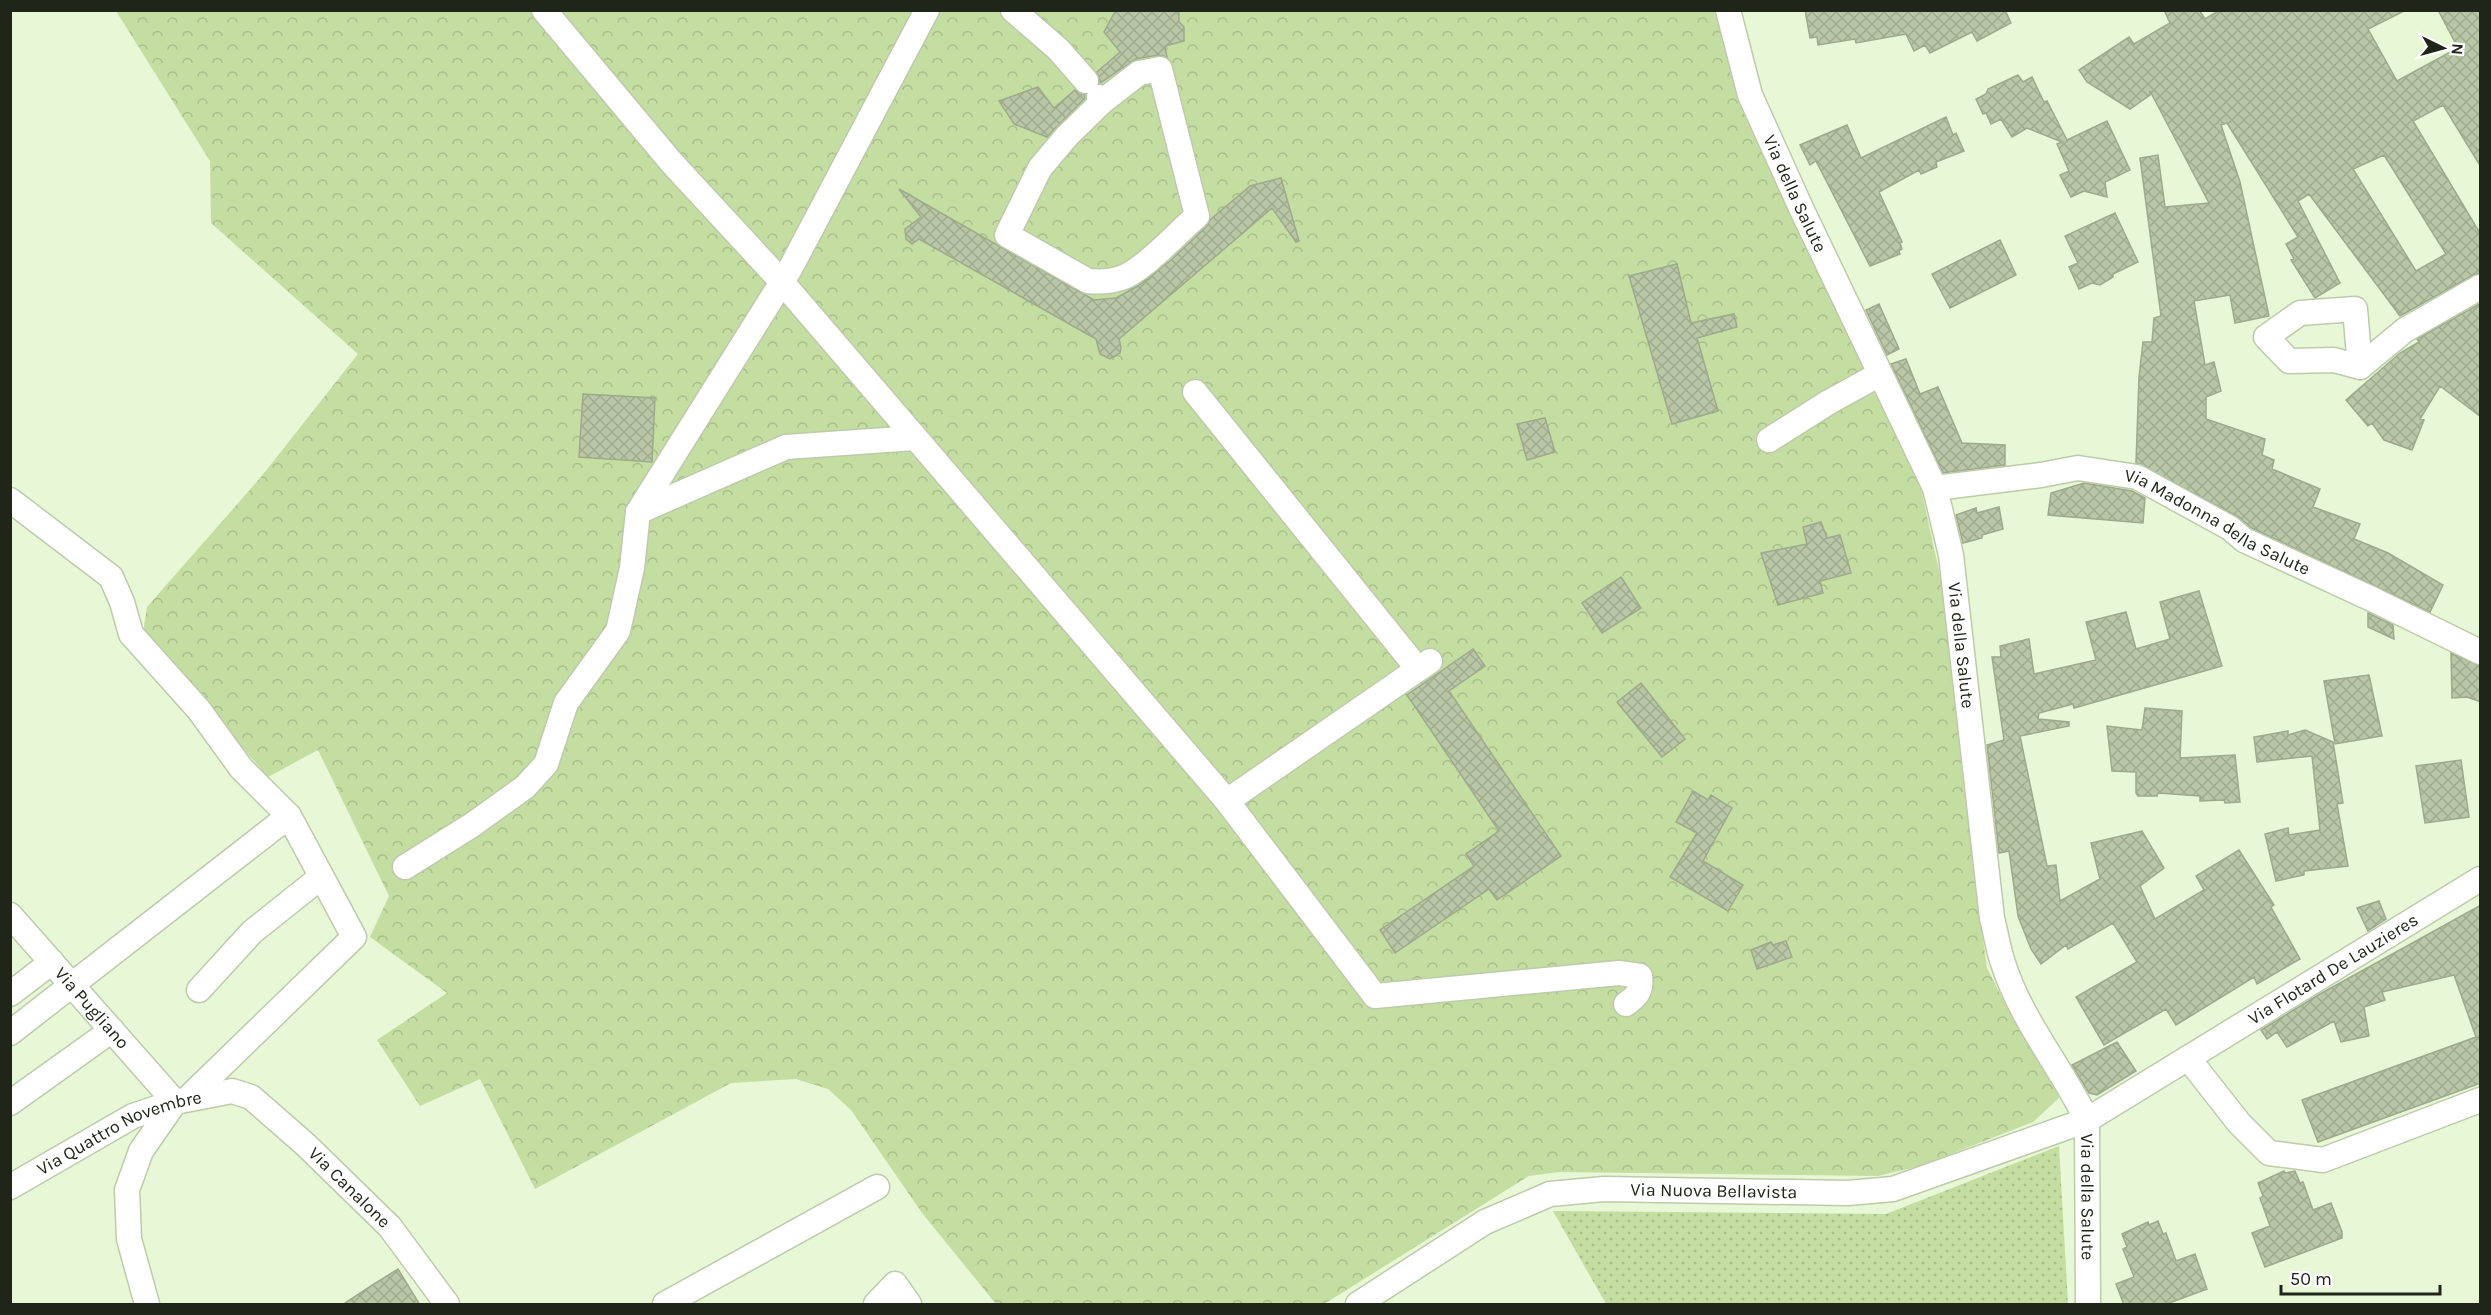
<svg xmlns="http://www.w3.org/2000/svg" width="2491" height="1315" viewBox="0 0 2491 1315" font-family="Karla,sans-serif">
<defs>
<pattern id="grass-dots" width="8" height="8" patternUnits="userSpaceOnUse" patternTransform="scale(1.5)"><rect width="8" height="8" fill="#c4dda1"/><path d="M2 2h.1M6 6h.1" fill="none" stroke="#a8be8a" stroke-width="1.8" stroke-linecap="round"/></pattern>
<pattern id="forest-crowns" width="20" height="18" patternUnits="userSpaceOnUse" patternTransform="scale(1.5)"><rect width="20" height="18" fill="#c4dda1"/><path d="M2 6a3 3 0 1 1 6 0M12 15a3 3 0 1 1 6 0" fill="none" stroke="#a8be8a"/></pattern>
<pattern id="building-cross-hatch" width="8" height="8" patternUnits="userSpaceOnUse" patternTransform="scale(1.5)"><rect width="8" height="8" fill="#b9c7a7"/><path d="M0 0l8 8M0 8l8-8" fill="none" stroke="#9fab8f"/></pattern>
</defs>
<rect width="100%" height="100%" fill="#e8f7d5"/>
<path fill="url(#grass-dots)" d="M2059 1146 2068 1304H1606L1553 1211 1886 1214Z"/>
<path fill="url(#forest-crowns)" d="M116 11H1719L1801 233 1921 488 1949 617 1976 887 1987 968 2009 1011 2062 1087 2058 1099 2033 1122 1920 1166 1878 1176 1559 1172 1529 1176 1324 1304H996L922 1213 851 1110 828 1089 796 1079 731 1083 535 1189 480 1079 420 1106 377 1040 447 993 370 937 389 896 318 750 268 777 143 633 147 607 261 477 358 354 211 223 210 161Z"/>
<path fill="url(#building-cross-hatch)" stroke="#9daa8b" stroke-width="1.5" fill-rule="evenodd" d="M1116 10H1179V22L1184 27V41L1165 46 1167 57 1158 55 1136 59 1100 83 1097 72 1120 52 1104 32Z
M1805 10H2005L2011 23 1977 41 1972 32 1930 53 1925 45 1914 51 1906 34 1856 43 1855 39 1818 45 1817 37 1810 38Z
M2164 10H2199L2205 19 2220 10H2406L2368 29 2397 81 2458 48 2438 10H2481V167L2443 105 2413 121 2481 235V273L2473 275 2400 316 2309 194 2298 201 2340 283 2315 298 2291 260 2294 259 2286 244 2298 237 2227 123 2221 125 2240 182 2269 316 2235 323 2230 295 2194 301 2205 365 2214 362 2221 391 2206 397V419L2265 439 2262 455 2274 460 2272 469 2320 489 2313 507 2360 524 2354 539 2388 553 2443 585 2430 612 2252 528 2237 516 2136 463 2139 377 2143 342H2152L2154 318 2161 316 2140 158 2158 155 2165 207 2209 203 2150 91V95L2130 109 2087 82 2079 70 2129 37 2134 44 2170 23ZM2384 155 2446 254 2416 271 2353 169Z
M2018 75 2023 82 2032 77 2044 102 2047 101 2067 140 2107 121 2130 170 2105 182 2107 197 2084 191 2071 197 2060 175 2069 171 2057 144 2062 142 2027 128 2012 137 2001 119 1991 124 1986 113 1983 114 1976 99 1986 94 1988 89Z
M1038 87 1054 108 1075 90 1085 95V98L1047 137 1014 124 999 101Z
M1946 117 1953 135 1956 133 1964 151 1936 162 1937 167 1921 174 1919 170 1879 192 1902 242 1900 243 1902 249 1899 251 1900 254 1870 266 1816 161 1810 165 1800 145 1847 125 1861 158Z
M1281 178 1299 241 1296 242 1272 208 1119 339 1121 347 1120 353 1110 359 1100 354 1096 339 919 239 912 244 906 239 905 229 921 217 899 189 1094 300 1116 298 1138 286 1170 261 1206 227 1211 219 1250 186Z
M2115 213 2138 262 2113 274V277L2100 285 2092 283 2079 289 2069 267 2078 263 2065 236Z
M2000 240 2016 275 1950 308 1932 274Z
M1677 264 1691 323 1734 314 1737 327 1697 338 1718 411 1672 424 1629 276Z
M2481 303V417L2440 386 2420 419 2424 420 2412 450 2384 440 2372 423 2368 426 2346 400 2400 353 2419 342 2417 339Z
M1879 304 1899 349 1887 355 1866 310Z
M1906 359 1920 394 1938 387 1962 443 2005 445V465L1943 473 1891 364Z
M583 394 655 398 652 462 579 457Z
M1545 418 1555 452 1527 460 1517 424Z
M2084 483 2132 491 2145 498 2143 523 2048 515 2051 493Z
M1999 507 2003 529 1982 535V538L1963 543 1956 515 1976 508 1977 513Z
M1821 522 1827 538 1840 535 1851 573 1820 581 1823 593 1778 605 1761 553 1807 544 1803 527Z
M1621 577 1641 608 1602 633 1582 603Z
M2199 591 2222 666 2074 708 2073 704 2039 713 2038 719 2069 722V726L2020 736 2047 866 2056 865 2060 901 2100 879 2091 843 2142 831 2164 868 2140 886 2155 919 2204 890 2196 876 2239 850 2274 905 2271 907 2300 959 2257 984 2254 977 2176 1025 2166 1009 2104 1045 2076 997 2137 962 2113 923 2068 949 2066 945 2041 964 2031 949 2018 916 2009 851 1999 853 1987 745 2004 740 1992 657H2001L2000 646 2029 639 2034 674 2096 660 2086 622 2126 612 2136 649 2170 639 2160 602Z
M2368 613 2393 625 2394 639 2368 627Z
M1473 649 1485 666 1449 691 1561 856 1497 900 1489 889 1395 953 1380 930 1474 866 1466 854 1499 831 1407 695Z
M2451 653 2481 666V702L2467 697 2452 698Z
M2369 675 2382 736 2335 744 2324 681Z
M1641 683 1685 739 1662 757 1617 702Z
M2145 708 2182 711 2180 758 2235 755 2240 802 2225 803 2224 800 2200 801V796L2158 793 2157 796H2138L2136 793V772L2112 771 2107 726 2142 730Z
M2305 730 2333 742 2343 803 2337 804 2348 866 2304 871V875L2276 881 2265 834 2288 828 2289 835 2320 830 2312 756 2257 762 2254 737 2288 731V735Z
M2461 760 2469 817 2425 823 2416 766Z
M1693 791 1708 800 1711 795 1732 808 1703 861 1743 885 1728 911 1670 877 1697 833 1676 822Z
M2379 901 2386 919 2368 931 2357 908Z
M2481 905V1083L2318 1142 2302 1100 2476 1037 2454 975 2382 992 2385 1000 2364 1007 2369 1036 2341 1042 2334 1021 2287 1047 2277 1032 2267 1039 2261 1030 2320 994Z
M1786 941 1792 957 1757 969 1751 950 1771 942 1773 945Z
M2117 1042 2136 1071 2097 1095 2089 1093 2072 1065Z
M2284 1171 2285 1173 2295 1171 2300 1183 2303 1182 2313 1210 2331 1203 2342 1232V1238L2265 1267 2252 1233 2270 1226 2260 1198 2263 1196 2258 1183Z
M2158 1221 2163 1234 2166 1233 2176 1261 2195 1254 2207 1289 2164 1305H2124L2116 1284 2134 1277 2123 1249 2127 1247 2122 1234 2148 1222 2149 1225Z
M398 1269 420 1305H342L371 1286Z"/>
<g fill="none" stroke-linecap="round" stroke-linejoin="round">
<g stroke="#bdcbaa" stroke-width="27">
<g id="minor">
<path d="M544 10 672 163 782 282 1227 801 1375 996 1619 973 1640 976C1642 991 1637 996 1626 1004"/>
<path d="M1013 10 1058 49 1086 81"/>
<path id="s1" d="M1728 10 1750 95 1801 208 1935 488 1951 555 1992 918C1996 933 1998 949 2003 963 2021 1020 2061 1067 2087 1120L2088 1304"/>
<path d="M1099 97 1103 101 1067 136 1040 168 1007 235 1088 281C1099 282 1110 282 1121 278 1143 271 1178 232 1197 216L1160 69 1139 73 1103 101"/>
<path d="M2355 309 2360 367 2334 360 2289 361 2266 337 2300 313Z"/>
<path d="M2360 367 2405 330 2480 287"/>
<path d="M1195 392 1418 669"/>
<path d="M1769 440 1829 402 1880 374"/>
<path id="s2" d="M1935 488 2041 475 2078 468 2137 477 2230 528 2244 540 2374 600 2480 652"/>
<path d="M10 500 111 577 122 602 131 634 199 710 241 768 289 816 354 937 187 1099"/>
<path d="M638 512 786 447 915 438"/>
<path d="M1227 801 1430 661"/>
<path d="M405 867 472 825 525 787 546 764 566 703 618 631 632 568 638 512 790 269 927 10"/>
<path id="s3" d="M10 915 175 1102 141 1151 127 1190 129 1239 147 1304"/>
<path d="M199 990 252 932 321 877"/>
<path d="M10 994 52 962"/>
<path d="M10 1033 289 816"/>
<path d="M2188 1058 2239 1123 2269 1153 2323 1160 2480 1100"/>
<path d="M10 1103 112 1030"/>
<path id="s4" d="M10 1187 133 1116 175 1102 232 1091 251 1097 306 1145 390 1227 447 1304"/>
<path d="M665 1304 877 1187"/>
<path d="M876 1304 895 1284 909 1304"/>
<path id="s5" d="M1358 1304 1485 1222 1550 1194 1604 1189 1848 1193 1893 1189 2087 1120 2480 879"/>
</g>
</g>
<use href="#minor" stroke="#fff" stroke-width="24"/>
</g>
<g text-anchor="middle" stroke-width="4.5" stroke-linejoin="round" paint-order="stroke">
<g font-size="18" fill="#202519" stroke="#fefefe">
<text dy="6" stroke="none"><textPath href="#s1" startOffset="196">Via della Salute</textPath></text>
<text dy="6" stroke="none"><textPath href="#s2" startOffset="296">Via Madonna della Salute</textPath></text>
<text dy="6" stroke="none"><textPath href="#s1" startOffset="682">Via della Salute</textPath></text>
<text dy="6" stroke="none"><textPath href="#s5" startOffset="1060">Via Flotard De Lauzieres</textPath></text>
<text dy="6" stroke="none"><textPath href="#s3" startOffset="124">Via Pugliano</textPath></text>
<text dy="6" stroke="none"><textPath href="#s4" startOffset="123">Via Quattro Novembre</textPath></text>
<text dy="6" stroke="none"><textPath href="#s4" startOffset="398">Via Canalone</textPath></text>
<text dy="6" stroke="none"><textPath href="#s5" startOffset="386">Via Nuova Bellavista</textPath></text>
<text dy="6" stroke="none"><textPath href="#s1" startOffset="1258">Via della Salute</textPath></text>
</g>
</g>
<rect width="2491" height="1315" fill="none" stroke="#202519" stroke-width="24"/>
<g transform="translate(2443 48) rotate(95)" stroke="#fefefe" stroke-width="4.5" paint-order="stroke">
<path d="M0-4.5L10 22L0 15L-10 22Z" fill="#202519"/>
<text y="-9" font-size="16" font-weight="bold" text-anchor="middle" fill="#202519">N</text>
</g>
<path d="M2281 1285v9h159v-9" fill="none" stroke="#202519" stroke-width="3"/>
<text x="2290" y="1285" font-size="18" fill="#202519" stroke="#fefefe" stroke-width="4.5" paint-order="stroke">50 m</text>
</svg>
